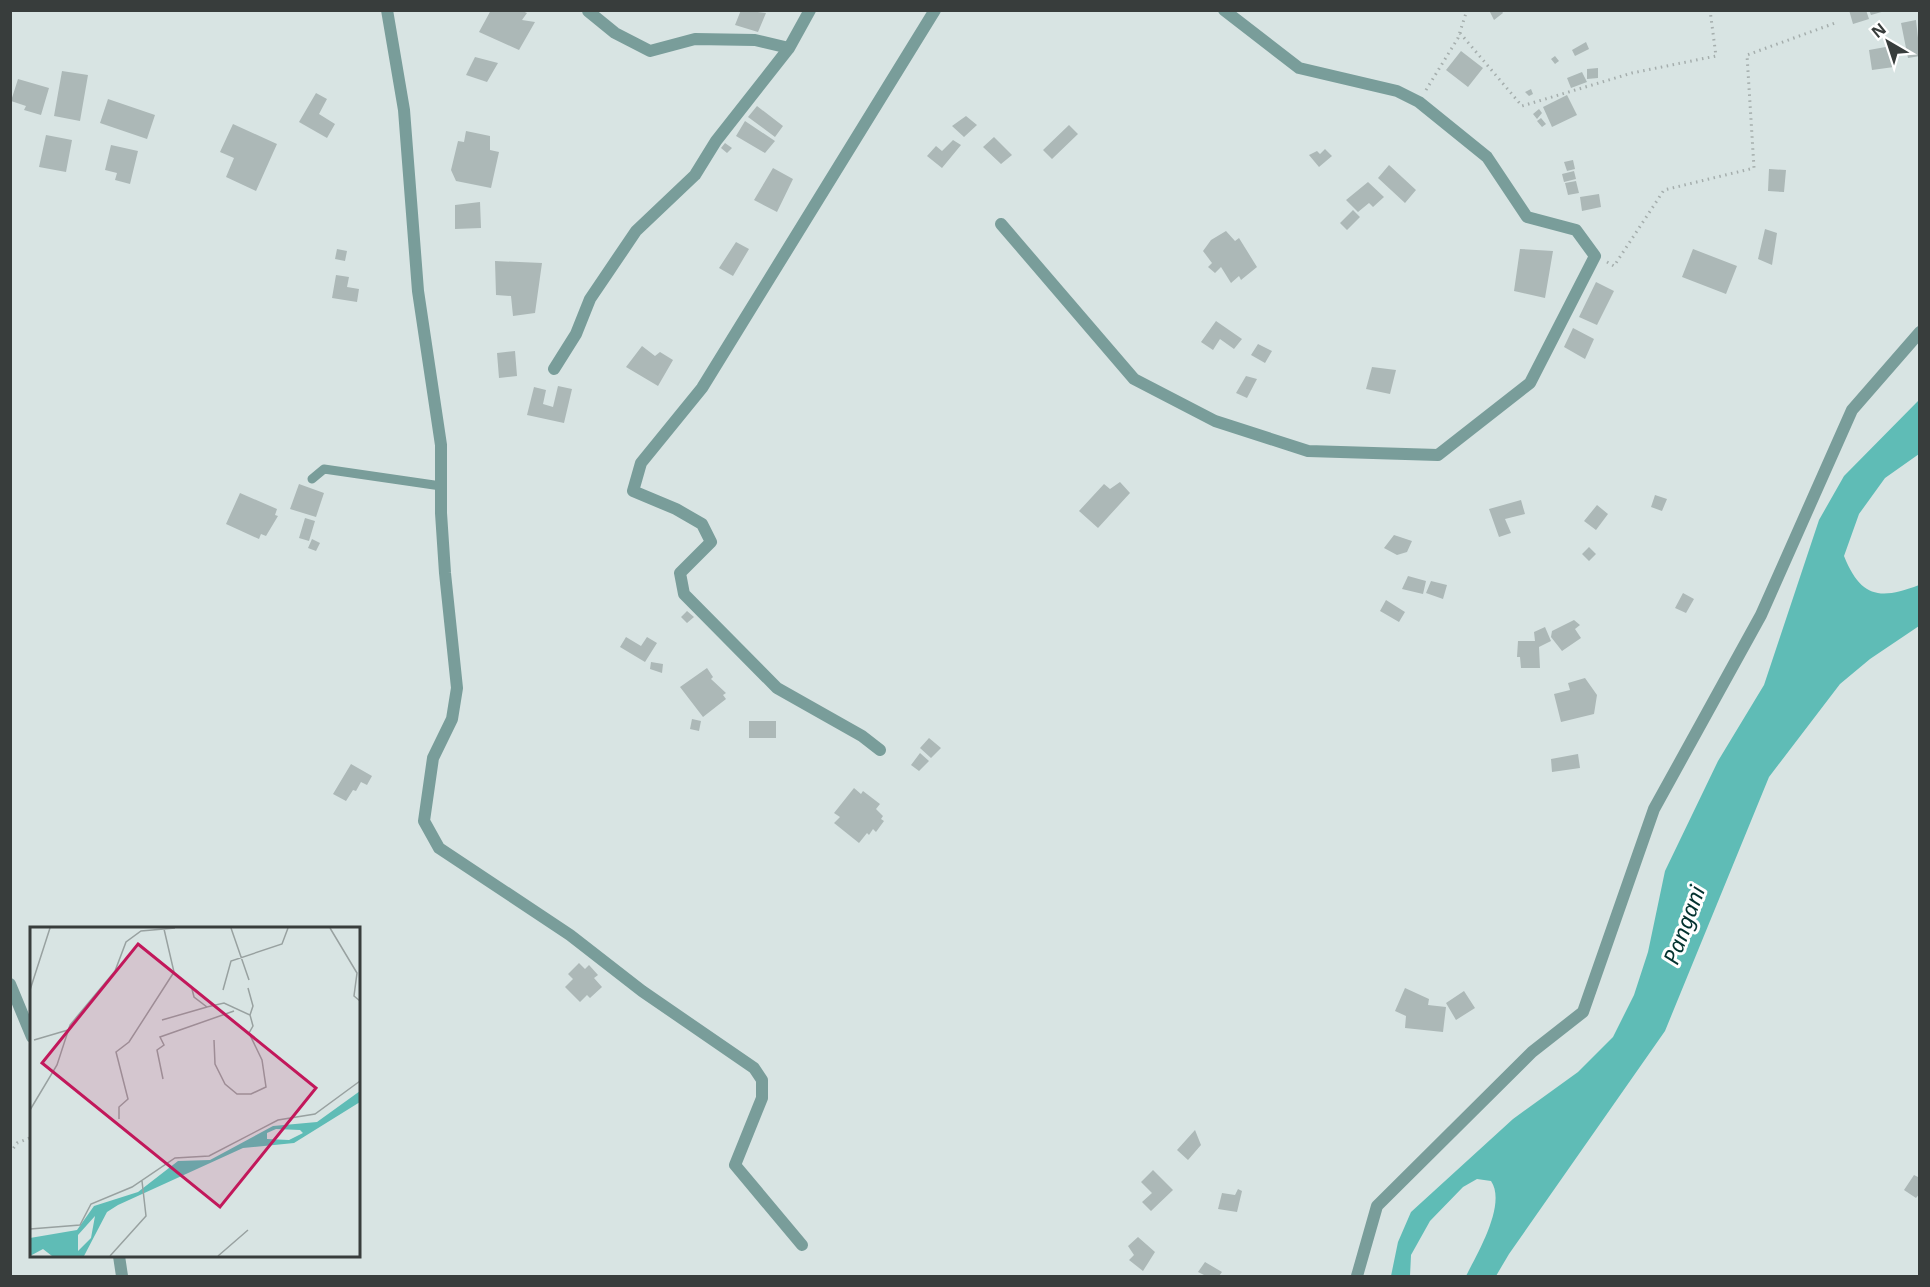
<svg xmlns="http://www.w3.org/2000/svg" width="1930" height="1287" viewBox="0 0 1930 1287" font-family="'Noto Sans',sans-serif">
<rect width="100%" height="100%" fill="#d8e4e3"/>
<path fill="#5fbcb6" d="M1919 400V454L1885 478 1859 514 1844 556C1861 598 1880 600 1919 585V626L1870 659 1840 684 1769 777 1665 1031 1509 1254 1496 1276H1466C1477 1254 1507 1204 1491 1181L1477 1179 1463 1187 1430 1221 1411 1255 1410 1276H1391L1398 1242 1411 1212 1513 1119 1578 1072 1613 1037 1634 995 1648 952 1665 871 1718 761 1764 685 1819 520 1844 476Z"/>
<path fill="#acb8b7" d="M491 10H520L527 13 522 20 535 22 519 50 479 32Z
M741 10 766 13 758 32 735 25Z
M1489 10H1501L1503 13 1494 20Z
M1849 10H1866L1869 19 1853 24Z
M1869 10H1885V11L1871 15Z
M1916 20 1920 56 1908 58 1901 23Z
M1586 42 1589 49 1575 56 1572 50Z
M1891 46 1894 67 1872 70 1869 50Z
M1461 51 1483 68 1468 87 1446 70Z
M1555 56 1559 61 1555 64 1551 59Z
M475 57 498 63 487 82 466 75Z
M1598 68V78L1587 79V69Z
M62 71 88 75 80 121 54 116Z
M1582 72 1587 82 1571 88 1567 78Z
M18 79 49 88 41 115 24 110 26 106 11 101Z
M1531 89 1533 94 1529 96 1525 92Z
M316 93 327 99 319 114 335 124 327 138 299 122Z
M1567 95 1577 115 1552 127 1543 107Z
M108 99 155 115 147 139 100 123Z
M757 106 783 126 775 137 748 117Z
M1539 109 1542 113 1537 119 1533 114Z
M966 116 977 125 964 137 952 126Z
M1541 118 1546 124 1542 127 1537 121Z
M745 121 775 141 765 153 736 136Z
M233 124 277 144 256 191 226 177 234 158 220 152Z
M1069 125 1078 134 1052 159 1043 150Z
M466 131 490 136V150L499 152 491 188 456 181 451 170 458 141 464 142Z
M46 135 72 140 66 172 39 167Z
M994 137 1012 155 1001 164 983 147Z
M953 140 961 145 942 168 927 156 936 146 942 151Z
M725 143 732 148 727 153 721 148Z
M111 145 138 151 130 184 115 180 117 173 105 170Z
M1325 149 1332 156 1319 167 1309 155 1317 151 1320 154Z
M1573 160 1575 169 1567 171 1564 162Z
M1389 165 1416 190 1405 203 1378 178Z
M773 168 793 179 777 212 754 200Z
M1769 169 1786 170 1784 192 1768 191Z
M1574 171 1576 179 1564 182 1562 174Z
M1576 181 1579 193 1568 195 1565 183Z
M1368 182 1384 197 1373 207 1369 203 1358 212 1346 200Z
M1599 194 1601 207 1582 211 1580 197Z
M480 202 481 228 455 229V205Z
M1353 210 1360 217 1347 230 1340 223Z
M1765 229 1777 233 1772 265 1758 259Z
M1226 231 1235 241 1239 238 1257 267 1241 280 1239 276 1231 283 1221 267 1215 273 1208 267 1212 263 1203 251 1211 240Z
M736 242 749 249 733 276 719 268Z
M337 249 347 251 345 261 335 259Z
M1520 249 1553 251 1545 298 1514 291Z
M1693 249 1737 266 1726 294 1682 277Z
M495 261 542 263 535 313 513 316 511 296 496 295Z
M336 275 349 277 347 287 359 289 357 302 332 298Z
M1596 282 1614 291 1597 325 1579 317Z
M1216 321 1242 339 1234 349 1220 339 1213 350 1201 342Z
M1573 328 1594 339 1585 359 1564 347Z
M1258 344 1272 351 1265 363 1251 355Z
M642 346 655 356 660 352 673 360 658 386 626 367Z
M515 351 517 376 499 378 497 353Z
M1372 367 1396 370 1390 394 1366 389Z
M1246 376 1257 379 1247 398 1236 393Z
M558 386 572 389 564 423 527 415 534 387 546 390 543 404 553 407Z
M1120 482 1130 493 1098 528 1079 511 1104 484 1110 489Z
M299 484 324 493 316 517 290 509Z
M240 493 277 509 275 515 278 516 266 536 261 534 259 539 226 524Z
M1655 495 1667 499 1662 511 1651 507Z
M1521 500 1525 514 1505 519 1511 533 1499 537 1489 509Z
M1597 505 1608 514 1596 530 1584 521Z
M305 518 315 521 309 541 299 538Z
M1394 535 1412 541 1407 552 1397 555 1384 548Z
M312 539 320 543 316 551 308 548Z
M1589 547 1596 554 1589 561 1582 554Z
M1408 576 1426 581 1423 594 1402 589Z
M1431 581 1447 585 1443 599 1426 593Z
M1683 593 1694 599 1686 613 1675 608Z
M1386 600 1405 612 1399 622 1380 611Z
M687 611 694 617 687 623 681 617Z
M1574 620 1580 625 1575 629 1581 638 1562 651 1551 637 1552 631Z
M1545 627 1551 641 1539 647 1540 668H1521L1520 657H1517L1518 641H1535L1534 632Z
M626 637 641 646 647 637 657 643 645 662 620 647Z
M651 662 663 664 662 673 650 669Z
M707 668 713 677 711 679 726 693 723 695 726 699 703 717 680 687Z
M1585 678 1597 695 1594 714 1561 722 1554 694 1570 690 1568 683Z
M692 719 701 721 699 731 690 729Z
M749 721H776V738H749Z
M929 738 941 748 931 758 920 748Z
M920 753 929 761 919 771 911 765Z
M1578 754 1580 768 1552 772 1551 759Z
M351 764 372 776 367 785 361 782 356 791 353 790 346 801 333 794Z
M854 788 861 794 863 791 880 804 876 809 883 816 881 819 884 821 876 832 873 829 869 835 867 833 859 843 834 823 840 817 834 813Z
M579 963 585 969 589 965 598 975 594 978 602 987 590 998 587 995 580 1002 565 987 573 979 568 974Z
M1405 988 1429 999 1428 1005 1446 1007 1443 1032 1405 1028 1406 1016 1395 1011Z
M1464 991 1475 1008 1456 1020 1446 1003Z
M1195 1130 1201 1145 1188 1160 1177 1150Z
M1153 1170 1173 1190 1151 1211 1142 1202 1152 1193 1141 1182Z
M1914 1175 1920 1178V1193L1916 1198 1904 1190Z
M1238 1189 1242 1191 1237 1212 1218 1209 1222 1193 1235 1195Z
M1138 1237 1155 1252 1143 1271 1129 1260 1134 1255 1128 1246Z
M1205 1262 1222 1272 1219 1276H1206L1198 1272Z"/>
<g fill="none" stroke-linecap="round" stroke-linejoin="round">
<path stroke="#a5aead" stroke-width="3" stroke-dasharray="1.5 4.5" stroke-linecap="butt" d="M1460 33 1522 106 1632 73 1716 56 1710 10
M1426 90 1458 38 1467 10
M1607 262 1614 266 1664 190 1754 168 1747 55 1838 22
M10 1153 17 1143 32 1137"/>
<path stroke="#799d9a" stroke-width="9" d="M312 479 324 469 441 486"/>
<path stroke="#799d9a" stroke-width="12" d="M387 10 404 110 418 291 441 445V513L445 573 457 688 452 719 433 758 424 821 439 848 570 935 642 991 754 1068 762 1080V1098L735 1165 802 1245
M588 11 615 33 650 51 695 39 755 40 789 48 810 10
M1001 224 1134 379 1215 421 1308 451 1438 455 1530 383 1595 256 1576 230 1527 217 1487 157 1419 102 1397 91 1299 68 1224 10
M554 369 576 334 590 299 636 231 695 175 716 141 789 48
M880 750 862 736 777 688 684 594 680 573 711 542 702 524 676 509 633 491 641 463 702 388 935 10
M10 984 32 1037
M119 1256 122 1276
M1357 1276 1377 1206 1532 1052 1583 1012 1654 809 1761 615 1852 410 1920 332"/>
</g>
<g text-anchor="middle" stroke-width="6" stroke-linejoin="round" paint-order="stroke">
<g font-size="22" font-style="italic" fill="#03322f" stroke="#fff">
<text transform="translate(1684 925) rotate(-70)" y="8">Pangani</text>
</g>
</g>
<g transform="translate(30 927)">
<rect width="330" height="330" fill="#d8e4e3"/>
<path d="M330 164V175L264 216 213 221 88 278 77 285 54 329H22L13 322 0 329V311L47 303 64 279 108 265 148 234 180 233 243 199 287 195ZM246 202 270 203 273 206 259 213 237 212V206ZM65 289 61 311 48 324V308Z" fill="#5fbcb6" fill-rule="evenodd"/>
<path fill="none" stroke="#98a1a0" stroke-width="1.5" d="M201 1 219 53M300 1 327 46 324 69 330 74M218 61 223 79 220 88M162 62 164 70 177 80 194 76 220 88 223 99 219 106 232 133 236 160 221 167H207L195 157 185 137 184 113M0 63 20 1M193 63 201 34 252 17 258 1M132 93 177 80M4 113 38 103M133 152 127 123 134 118 130 110 204 84M0 183 27 138 40 98 85 44 96 15 111 4 145 1M89 192V180L98 172 86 125 99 115 144 45 134 2M0 302 50 298 61 277 102 260 145 231 179 229 248 193 285 187 330 154M80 329 116 289 112 254M188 329 218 303"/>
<path fill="#c2185b" fill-opacity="0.15" stroke="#c2185b" stroke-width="3" d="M108 17 286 161 190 280 12 136Z"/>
<rect width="330" height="330" fill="none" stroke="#383d3c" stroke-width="3"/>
</g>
<rect width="1930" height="1287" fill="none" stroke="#383d3c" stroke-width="24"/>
<g transform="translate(1888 42) rotate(321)" stroke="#ffffff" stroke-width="4.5" paint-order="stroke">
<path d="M0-4.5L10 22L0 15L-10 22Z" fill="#383d3c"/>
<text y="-9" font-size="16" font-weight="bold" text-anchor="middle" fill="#383d3c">N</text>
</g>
</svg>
